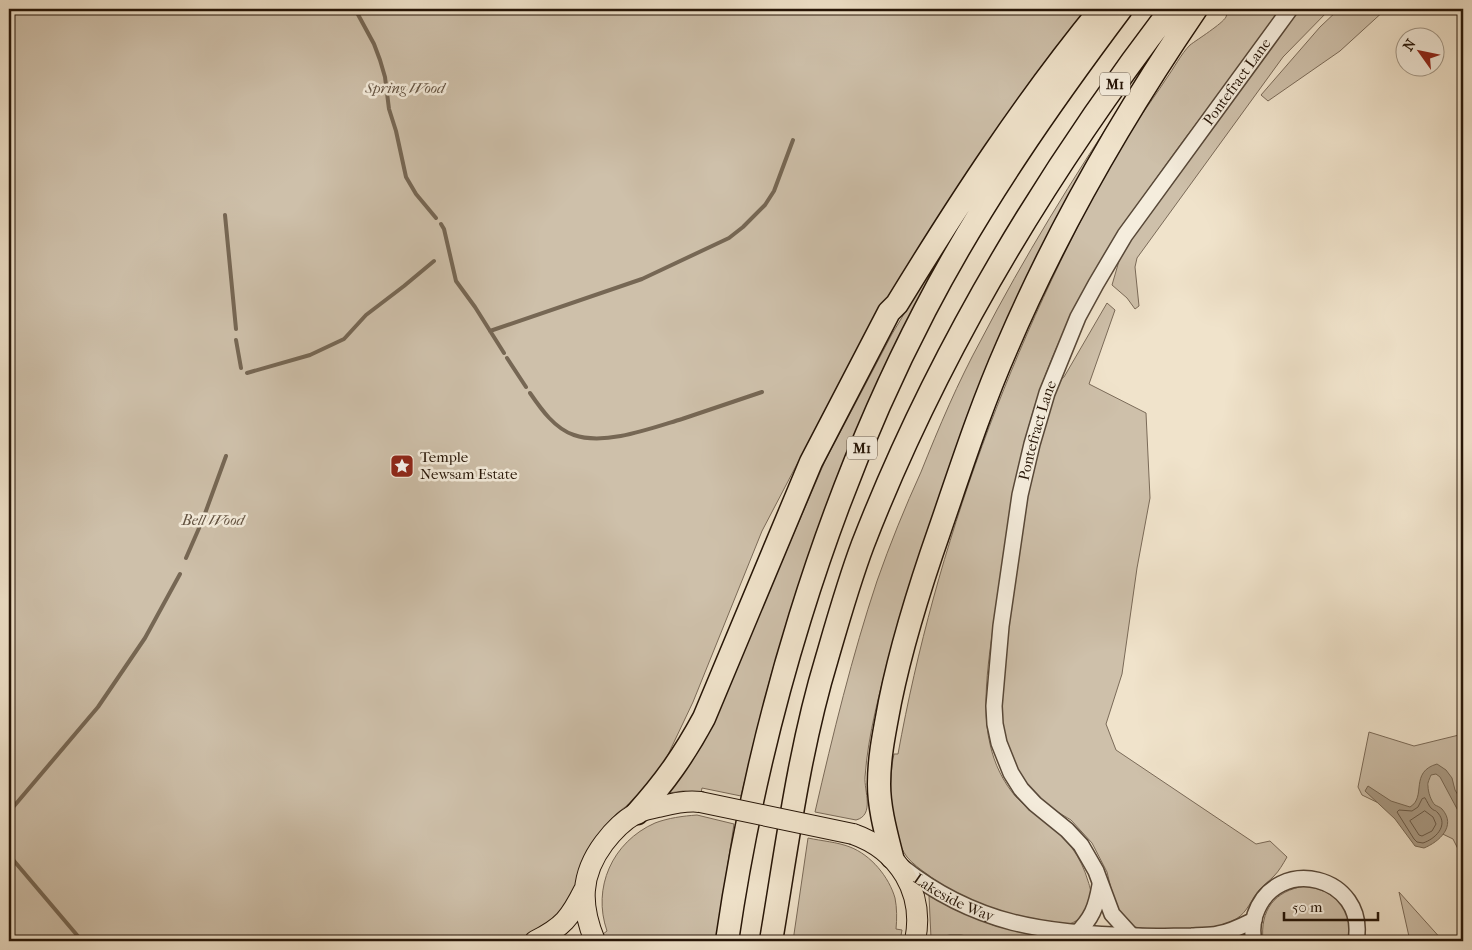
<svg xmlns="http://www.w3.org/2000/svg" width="1472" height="950" viewBox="0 0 1472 950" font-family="'IM FELL French Canon',serif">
<rect width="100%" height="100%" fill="#f0e3cb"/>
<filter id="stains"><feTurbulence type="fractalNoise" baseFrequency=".004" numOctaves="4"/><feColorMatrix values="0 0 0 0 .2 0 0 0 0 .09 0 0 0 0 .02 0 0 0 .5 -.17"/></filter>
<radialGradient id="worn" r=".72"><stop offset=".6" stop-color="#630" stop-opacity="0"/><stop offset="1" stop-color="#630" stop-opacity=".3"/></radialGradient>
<path fill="#cec0aa" stroke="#7a6a58" d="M9 9H1089L1047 59 987 144 830 401 762 531 693 702 665 761 647 790 616 814 596 837 577 885 566 908 527 941H9Z
M1228 9H1281C1250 52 1218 95 1186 137 1128 216 1072 297 1040 390 1018 453 1010 519 1000 585 993 631 979 699 990 744 994 763 1003 782 1016 797 1025 807 1036 814 1047 822 1067 838 1081 857 1088 881 1090 887 1092 894 1091 900 1088 911 1080 921 1069 924 1051 928 990 911 972 902 957 895 941 885 927 874 921 870 912 863 907 857 889 833 888 781 894 754H898C936 544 1012 341 1116 155 1130 129 1150 104 1166 79 1174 68 1181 54 1190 45 1198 39 1222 24 1226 17 1227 14 1227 11 1228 9Z
M1298 9H1330L1283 57 1137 258 1135 267 1139 306 1135 309 1127 298 1112 285 1119 261 1127 246 1157 200Z
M1339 9H1386L1340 51 1268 101 1261 95 1320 27Z
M1124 101 1101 148 891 649C880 691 868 734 865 777 864 791 875 815 856 820L815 812C833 734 852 656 877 581 890 544 905 507 921 472 939 427 958 382 981 340 1024 257 1073 178 1124 101Z
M952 238 822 519 790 613 771 675 741 796 702 788 701 793 683 791 669 793 695 756 711 726 825 461 892 334 928 274Z
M1107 303 1115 310 1089 384 1146 413 1150 498 1137 568 1122 674 1106 724 1116 750 1256 844 1270 841 1287 857C1283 864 1279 871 1274 876 1269 881 1264 885 1260 889 1251 899 1248 912 1236 919 1213 933 1160 931 1134 927L1116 909 1107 872 1092 843 1071 820 1046 805 1034 795 1014 770 998 709 1025 495 1044 421 1059 380 1064 377Z
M1369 732 1414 746 1463 734V859L1453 839 1362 795 1358 787Z
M697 815 734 824 716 941H607L603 934 607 931C592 888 612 842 655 823 668 818 683 816 697 815Z
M808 838C822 841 837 842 850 847 871 855 889 877 895 898 897 908 897 919 896 929L902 930 900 941H793Z
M1305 886C1334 890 1356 910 1348 941H1263C1260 910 1274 891 1305 886Z
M1399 892 1443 941H1410Z
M929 896 956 910 993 925 1029 934 1087 941H995L961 935H950L931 938Z"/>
<path fill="#ab9d88" stroke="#766754" d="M1437 764 1446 770 1452 778 1455 790 1463 803V820L1440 777 1436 774 1431 775C1430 778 1427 783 1428 786 1428 792 1431 801 1435 805 1437 806 1440 807 1442 809 1457 826 1439 842 1424 848L1415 846 1395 819 1365 791 1368 786 1391 801 1410 807C1427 797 1409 772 1437 764Z"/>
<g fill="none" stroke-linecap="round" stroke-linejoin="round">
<path stroke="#685948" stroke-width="1" d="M1425 798C1427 801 1429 806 1431 808 1437 813 1433 808 1438 813 1449 826 1435 839 1423 843L1417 842 1414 839 1397 812 1399 810 1412 811 1418 807 1422 799Z
M1425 811 1433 817 1436 824 1432 831 1422 836 1419 835 1410 821Z"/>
<path stroke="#766754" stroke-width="4" d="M355 9 374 44 380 60 385 77 389 109 396 131 406 177 416 194 436 218
M225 215 236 329
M441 224 444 229 456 281 475 307 504 353
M490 331 642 279 729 238 743 227 765 205 774 191 793 140
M236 340 241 368
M507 358 526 387
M247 373 310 355 344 339 366 315 404 286 434 261
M530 393C541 409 555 429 574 435 605 446 652 428 682 419 709 410 735 401 762 392
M186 558 203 519 226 456
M9 812 98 707 145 638 180 574
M9 855 82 941"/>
<g stroke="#584838" stroke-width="18">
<g id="tertiary">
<path id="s1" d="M901 866C975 925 1047 934 1138 936 1156 937 1174 936 1192 936 1200 935 1210 936 1218 934 1231 932 1242 926 1254 920"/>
<path d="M1076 934C1092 918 1096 908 1100 885"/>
<path id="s2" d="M1132 936 1112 914 1096 871 1081 845 1067 830 1035 804 1021 789 1011 773 999 743 995 724 994 706 1001 626 1020 495 1032 444 1047 393 1078 317 1096 284 1125 235 1290 9"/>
<path d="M1254 941C1252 933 1253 922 1255 915 1276 853 1368 876 1356 941"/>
</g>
</g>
<g stroke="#261507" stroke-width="22">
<path id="trunk" d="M853 834C899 850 925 893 915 941
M535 941C563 927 570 918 584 890
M595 941C580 905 580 875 604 843 613 831 623 821 635 814 642 810 651 809 658 807 671 804 686 800 700 802"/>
</g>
<g stroke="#261507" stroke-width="25">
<path id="motorway" d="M637 813C665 782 684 755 704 718L811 462 889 312 897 304C960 201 1024 103 1101 9
M892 857C886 833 879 808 879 784 879 756 885 729 890 702 902 643 920 586 940 529 961 468 981 406 1007 347 1058 228 1123 116 1196 9
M727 941C758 727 825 502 925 310 980 204 1049 105 1121 9
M771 941C787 846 799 750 827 658 838 620 849 581 863 544 938 351 1046 173 1171 9"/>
</g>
<use href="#tertiary" stroke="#f5eddd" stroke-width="15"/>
<use href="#trunk" stroke="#f0e3cb" stroke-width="20"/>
<use href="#motorway" stroke="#f0e3cb" stroke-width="22"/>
<g stroke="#261507" stroke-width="22" stroke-linecap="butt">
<path id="trunk-bridge" d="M700 802 853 834"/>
</g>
<use href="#trunk-bridge" stroke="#f0e3cb" stroke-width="20"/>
</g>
<defs>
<g id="sight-square" transform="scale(1.25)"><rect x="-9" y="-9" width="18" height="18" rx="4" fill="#8f2418" stroke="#f5eddd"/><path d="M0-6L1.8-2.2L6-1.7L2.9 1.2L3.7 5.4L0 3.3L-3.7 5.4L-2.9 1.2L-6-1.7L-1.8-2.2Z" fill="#fff"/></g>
</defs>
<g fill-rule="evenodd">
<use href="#sight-square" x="402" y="466"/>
</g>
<g text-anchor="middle" stroke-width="5" stroke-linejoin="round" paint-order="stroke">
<g fill="#f5eddd" stroke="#645647" stroke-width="1">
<rect x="1100" y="72.5" width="30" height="23" rx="4"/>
<rect x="847" y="436.5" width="30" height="23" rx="4"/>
</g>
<g font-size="14" font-weight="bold" fill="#261507">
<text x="1115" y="89">M1</text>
<text x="862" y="453">M1</text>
</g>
<g font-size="15" fill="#261507" stroke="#f5eddd">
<text dy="5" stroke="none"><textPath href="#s2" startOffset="961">Pontefract Lane</textPath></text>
<text dy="5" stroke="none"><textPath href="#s2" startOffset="556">Pontefract Lane</textPath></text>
<text dy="5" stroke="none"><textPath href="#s1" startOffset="62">Lakeside Way</textPath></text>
</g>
<g font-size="15" font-style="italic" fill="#615140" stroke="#f5eddd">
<text x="405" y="93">Spring Wood</text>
<text x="213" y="525">Bell Wood</text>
</g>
<g font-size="15" fill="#261507" stroke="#f5eddd" text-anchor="start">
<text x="420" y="462">Temple<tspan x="420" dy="17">Newsam Estate</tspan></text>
</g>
</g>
<rect width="1472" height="950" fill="none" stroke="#f0e3cb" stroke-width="30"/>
<rect x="10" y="10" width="1452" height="930" fill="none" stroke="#261507" stroke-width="2.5"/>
<rect x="15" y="15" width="1442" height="920" fill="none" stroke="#261507"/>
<g transform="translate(1420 52) rotate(303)"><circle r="24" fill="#f5eddd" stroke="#a29787"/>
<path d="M0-4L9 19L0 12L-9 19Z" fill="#8f2418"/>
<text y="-8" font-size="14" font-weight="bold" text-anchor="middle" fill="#261507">N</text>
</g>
<path d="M1284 912v8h94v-8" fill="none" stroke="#261507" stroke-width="2.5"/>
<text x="1292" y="912" font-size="15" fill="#261507" stroke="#f5eddd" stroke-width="4" paint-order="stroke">50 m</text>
<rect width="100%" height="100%" filter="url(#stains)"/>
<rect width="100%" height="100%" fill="url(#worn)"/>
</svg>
